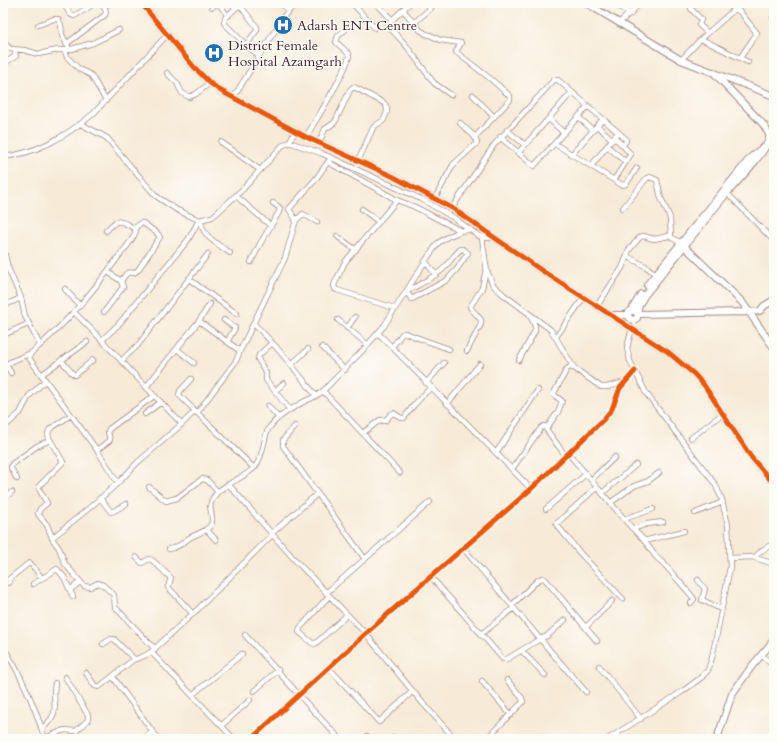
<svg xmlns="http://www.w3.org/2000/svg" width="777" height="742" viewBox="0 0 777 742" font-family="Cardo,serif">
<rect width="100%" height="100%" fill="#fdfcf7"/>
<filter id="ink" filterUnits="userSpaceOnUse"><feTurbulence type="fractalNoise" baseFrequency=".025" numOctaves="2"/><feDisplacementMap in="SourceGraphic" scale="8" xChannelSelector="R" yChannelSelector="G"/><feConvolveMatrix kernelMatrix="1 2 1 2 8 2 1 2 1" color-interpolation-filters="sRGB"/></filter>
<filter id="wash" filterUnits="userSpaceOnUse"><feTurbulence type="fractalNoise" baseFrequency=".012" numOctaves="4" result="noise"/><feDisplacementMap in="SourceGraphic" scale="16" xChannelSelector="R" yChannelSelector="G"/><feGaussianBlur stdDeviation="0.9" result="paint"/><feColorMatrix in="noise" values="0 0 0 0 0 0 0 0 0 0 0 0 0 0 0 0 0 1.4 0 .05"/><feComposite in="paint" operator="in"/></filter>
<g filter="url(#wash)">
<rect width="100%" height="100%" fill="#f7ebd8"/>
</g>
<g filter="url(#ink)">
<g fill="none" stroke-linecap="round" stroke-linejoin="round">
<g stroke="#a08582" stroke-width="6">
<path id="minor" d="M63 3 70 14 74 16 96 3
M99 3 104 7 110 3
M218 3 228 16
M238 3 257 27V30L246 45
M280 3 289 10
M341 3 343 5 349 3
M352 3 375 28
M376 3 392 20 388 26 405 44 434 83 451 95
M613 3 631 14
M688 3 692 10 701 19 699 25 708 33
M730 3 735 9
M239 5 225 18 224 23 246 45 259 56
M212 7 217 3
M403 10 420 30 426 34 430 35 440 40 461 43 456 52 492 80 510 96V100L475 137
M773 18H774
M392 20 410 3
M414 23 431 8
M619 23 641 3
M38 25 54 19H58L61 25 62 35 68 46
M701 39 748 62
M3 40 8 47 11 49 24 50 38 54 58 50H68L93 43 119 30
M66 44 105 15 106 12 104 7
M65 51 67 57 79 69 91 75 106 101
M681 60 701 39 735 9 740 12 757 33 740 58
M3 64 16 56 14 49
M167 73 177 83 182 93 189 97 196 94 210 83
M473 95 493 116
M233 98 284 16 296 3
M578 117 593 130
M549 119 564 133
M81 124 107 138 131 167 156 196 177 210 199 220 212 217 218 212 243 189 282 146 287 143H292L321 153 423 200 454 218 479 236 487 238H496
M597 126 613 140
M507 130 525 145
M306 137C314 123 350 66 349 54L336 42 338 36 345 30
M500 137 534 166 588 106
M221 142 260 170
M289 143 295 131
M319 143 325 129 334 123 336 120 350 90 353 87 356 88 384 103C390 109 386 115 383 121L376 125 373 128 358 161
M555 144 622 185 626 184 637 168
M607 146 626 162
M518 153 572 92
M572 154 603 119
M3 157C38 153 66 136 93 114L168 34
M328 162 397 200
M591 166 616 135
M614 180 631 154 614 137
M726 192 774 241
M236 196 271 226
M435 198 453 165 477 143 475 137 460 123
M452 208 494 145 554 80H558L626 139V141L623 145
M623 208 646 179 650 177 657 180 661 198 670 218 671 236
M362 209 379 222
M201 220C202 237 217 243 230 253
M296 220 303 214 317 222
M106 231C109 228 112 224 116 222 121 220 134 227 136 231 133 240 125 249 119 256 93 292 65 325 31 353L29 358 97 450 118 483
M337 236 356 250
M482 238 487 271 493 285 504 295 551 330 574 368
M3 247 8 268 21 298 25 316 40 345
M627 256 645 266 656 274
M425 261 436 275
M251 262 260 244 279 212 280 208 273 203
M189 279 237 314
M121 281C126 275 125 271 134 273L138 270 160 237 157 233 143 223H141L135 228
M65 289 80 306
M406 292C418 285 431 279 442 270 449 264 453 255 461 249H463L468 253 457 269 447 280 412 299 406 292
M3 306 21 298
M597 306 622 268 629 250 640 237 643 236 654 239 669 236 681 243
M394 308 337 290 335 289 334 285 345 262 397 200 415 207 461 231 470 229
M104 312 123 287 121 281 108 272
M75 313 96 334 146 387 199 321 240 351 236 361 197 413
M224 320 235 328 227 342
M338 320 368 345
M199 321 210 304
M253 323C276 345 296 370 316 396L323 391 363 350 384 326 426 260 438 243 447 237 461 231
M347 328 355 317
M378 333 392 347
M3 335 28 324
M556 337 584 297
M102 340 118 325 188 240 199 220
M272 343 259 355 258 359 266 373V380L290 410
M322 347 345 370
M177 349 194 363
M449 349 405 333 402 334 392 347 496 453
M240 351 285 258 296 220 289 209 315 180 330 159
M467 351 481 324V320L470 307 482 288 486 270
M61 360 72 373 75 375 93 360
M519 360 535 331V326L530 315
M121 361 138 345 208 254
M291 365 308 349
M11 373 7 366 8 363 31 353
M41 375 87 342
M191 379 180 391 179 395 181 397 254 468
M426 383 444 363
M146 387 182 424 195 411
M275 391 284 383
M323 391 400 473
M447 404 480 364
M268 406 279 418
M145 414 161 402
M71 415 50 429 48 433 49 438 63 462 39 486V489L47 503 40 509 38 514 47 525 53 540 59 548 65 564 84 586 90 587 98 583 103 585 114 595 115 607 155 649
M295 426 283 440V446L365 559
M3 428 20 413 29 396 45 381
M363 433 380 420 385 421 391 414 394 413 401 418H404L414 405 431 387
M691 438 722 414
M97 450 110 440 108 432 109 429 154 396
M568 453 631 527 643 539 656 557 664 564 691 595 694 599 691 603
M565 455 546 429 558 412 562 401 554 395V393L567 369 570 367 574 368 601 387H607L625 382
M512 469 541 428 544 426 546 427
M17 479 11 468 12 464 37 446 50 440
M591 480 615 457
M229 485 295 560 366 634 420 700 455 739
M149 487 166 501 177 498 202 479 207 480 218 492
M597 487 556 524 579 552 623 599
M531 489 496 453 538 390
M602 493 636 465
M100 498 111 512 114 511 126 504
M3 499 12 492
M610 503 634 486 648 481 659 473
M546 509 586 474
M695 513 723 502
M624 519 653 509
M206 529 216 540
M633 529 647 524 663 522
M272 533 317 494
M52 538 88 509 118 483 138 462 182 424
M644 541 684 531
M463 548 540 639 586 692
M169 549C184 546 182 541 193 536 199 533 210 530 212 522 213 514 207 507 213 498 221 484 244 479 255 467 263 457 263 443 267 432 273 417 302 402 316 396
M136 557 142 563 149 559 152 560 171 578 168 587 193 614
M755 557 761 551 774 543
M731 558 752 557 774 564
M431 577 503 659H507L540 639 547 636 565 620
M698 580 705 589 702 600 721 609
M9 583V579L29 563 32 565 42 578
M33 584 57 569 64 577 73 597
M70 590 80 582
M326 593 430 502
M329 596 300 628 299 632 312 643 315 644 347 615
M512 605 538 580 542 578 545 579 597 641
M586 627 612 601
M245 635C277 670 307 705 340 739
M480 635 514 608
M103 644 111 639H114L134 659
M3 647C22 675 35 707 45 739
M522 651 545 675
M151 652 234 739
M761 655 774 666
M599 666 641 719
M329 668 379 722 413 691
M86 673 95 686 99 687 133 660 144 656 151 652 198 609 273 534
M113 677 158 739
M482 681 511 715
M254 691 278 670
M192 695 242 654
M222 725 250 700
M42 729C63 709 51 707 55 683
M45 738 64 730 76 731 88 720V715L65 677
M393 738 394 739
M143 739 152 732
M251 739 373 627 531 489 603 420 612 409 620 388 635 371
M364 739 367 736
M486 739 523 702 522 698 507 680
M608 739 683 691 702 677 708 670 712 658 730 567 728 525 721 497 715 484 646 393 630 361 627 348 632 328"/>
</g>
<g stroke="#a08582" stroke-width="8">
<path id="tertiary" d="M141 3 194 67 210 83 221 91 306 137 392 176 452 208 541 270 668 352 694 374 704 385 751 457 774 484
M586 3 681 60 774 96
M681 243 742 302 774 348
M647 285 751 157 762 148
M631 311 641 294
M637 313 639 305 644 296C672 262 699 227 727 193 736 183 768 150 769 138 770 133 765 128 763 124L713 72
M638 314 637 318 634 320 630 319 628 315 629 312 633 310 638 314 748 312 760 311 764 306 774 300
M612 315H628
M717 739 732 694 752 666 774 640"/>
</g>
<use href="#minor" stroke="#fff" stroke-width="4.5"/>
<use href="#tertiary" stroke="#fff" stroke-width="6"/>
<g stroke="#fdfcf7" stroke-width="8">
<path id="cycleway" d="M141 3 194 67 210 83 221 91 306 137 392 176 452 208 541 270 668 352 694 374 704 385 751 457 774 484
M251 739 373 627 531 489 603 420 612 409 620 388 635 371"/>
</g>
<use href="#cycleway" stroke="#e8590c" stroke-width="5"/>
</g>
</g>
<defs>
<g id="hospital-disc" transform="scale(1)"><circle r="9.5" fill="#1f6fb2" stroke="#fdfcf7"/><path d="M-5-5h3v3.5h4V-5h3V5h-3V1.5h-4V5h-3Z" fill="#fff"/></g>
</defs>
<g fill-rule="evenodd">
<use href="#hospital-disc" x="283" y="25"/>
<use href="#hospital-disc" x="214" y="53"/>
</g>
<g text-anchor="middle" stroke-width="3" stroke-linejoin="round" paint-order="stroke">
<g font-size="14" fill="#4a1f2b" stroke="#fdfcf7" text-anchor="start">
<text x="297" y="30">Adarsh ENT Centre</text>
<text x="228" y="50">District Female<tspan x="228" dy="16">Hospital Azamgarh</tspan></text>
</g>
</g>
<rect width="777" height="742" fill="none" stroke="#fdfcf7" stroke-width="16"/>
</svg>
